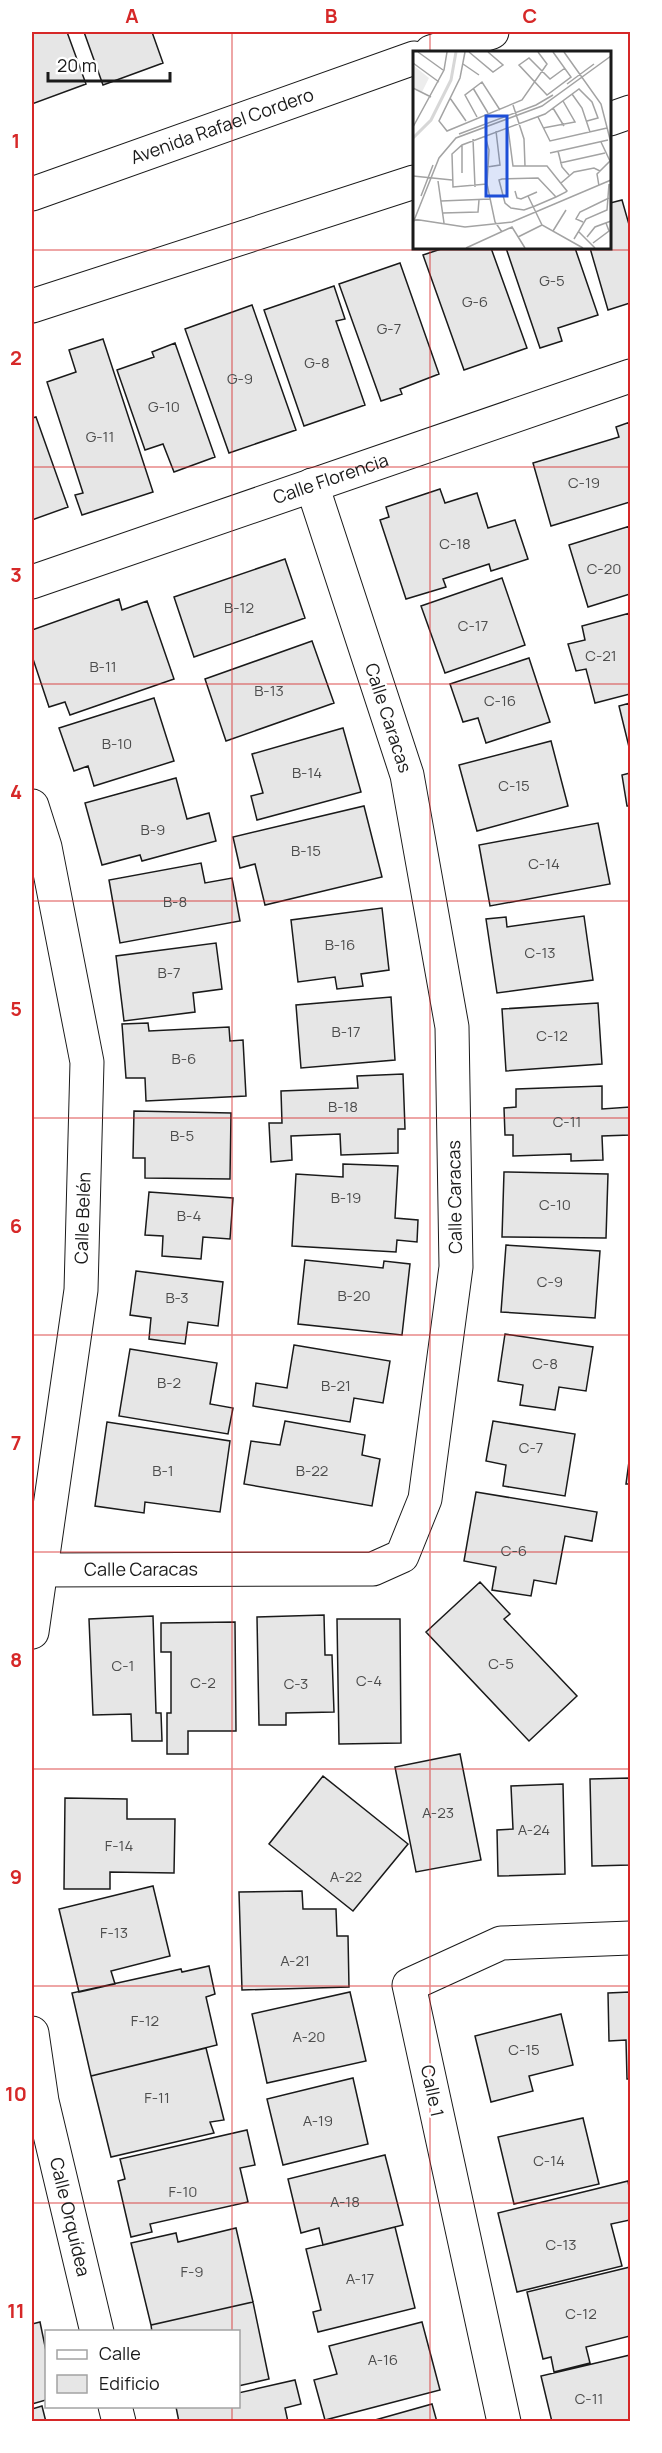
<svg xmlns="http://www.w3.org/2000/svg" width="662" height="2453" viewBox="0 0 662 2453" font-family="Manrope,sans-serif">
<rect width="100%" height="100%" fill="#fff"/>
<path fill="#e6e6e6" stroke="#1a1a1a" stroke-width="1.5" d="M32 32H67L86 84 32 104Z
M84 32H152L163 63 103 85Z
M622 200 630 228V303L608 310 590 248H610V203Z
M444 248H491L527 348 464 370 423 255Z
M506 248H575L598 315 558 328 562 341 540 348Z
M400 263 439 374 400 389 402 394 381 401 339 284Z
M334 286 345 319 336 321 365 405 304 426 264 310Z
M252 305 296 430 229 453 185 329Z
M103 339 153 492 82 515 75 495 83 493 47 382 76 372 69 350Z
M175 343 215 457 174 472 163 444 145 450 117 370 154 357 152 352Z
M36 417 68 507 32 520V418Z
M630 422V502L551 526 533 463 619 437 616 427Z
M440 489 445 503 477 493 488 528 515 520 528 559 491 571 489 564 443 579 446 587 406 599 380 520 389 517 386 507Z
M630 526V594L588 607 569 545Z
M285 559 305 618 194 657 174 597Z
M502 578 525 645 445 673 421 606Z
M119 599 122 610 147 601 174 679 70 715 65 702 49 707 32 656V630Z
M630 613V694L595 703 586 669 576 671 568 644 585 640 582 626Z
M312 641 334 703 226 741 205 679Z
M529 658 550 722 486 743 478 718 463 722 450 684Z
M154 698 174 761 94 786 88 766 74 771 59 728Z
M630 703V751L619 706Z
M343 728 361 792 257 820 251 796 263 793 252 754Z
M551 741 568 806 477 831 459 765Z
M630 773V806H627L622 775Z
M176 778 187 819 209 813 216 841 142 861 140 855 102 865 85 803Z
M364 806 382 877 265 905 255 864 240 868 233 837Z
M598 823 610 884 490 906 479 845Z
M201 863 205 883 232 878 240 921 120 943 109 880Z
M382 908 389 970 361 974 363 986 337 989 335 977 298 982 291 920Z
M584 916 593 980 497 993 486 919 506 917 507 927Z
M216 943 222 989 193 993 195 1012 124 1021 116 956Z
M391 997 395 1060 301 1068 296 1005Z
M598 1003 602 1064 506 1071 502 1009Z
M148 1023 149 1031 229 1027 230 1041 243 1040 246 1096 146 1101 145 1078H126L122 1024Z
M403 1074 405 1129H398V1153L341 1155 340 1134 291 1136 292 1160 271 1162 269 1123H282L281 1091 358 1088 357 1076Z
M602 1086V1109L630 1107V1135L602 1136 603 1160 571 1161V1154L513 1156V1135H505L504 1108 516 1107V1089Z
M134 1111 231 1113 230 1179 145 1178V1158H133Z
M343 1164 398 1166 395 1218 418 1220 417 1242 397 1240 396 1252 292 1246 296 1174 343 1177Z
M504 1172 608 1174 606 1238 502 1237Z
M149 1192 233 1198 230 1239 203 1237 201 1259 162 1256 163 1236 145 1235Z
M506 1245 600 1251 595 1318 501 1312Z
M305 1260 383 1268 384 1261 410 1264 402 1335 298 1324Z
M136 1271 223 1282 218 1326 188 1322 185 1344 149 1339 151 1318 130 1315Z
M505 1334 593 1347 586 1391 559 1387 555 1410 520 1405 523 1385 498 1381Z
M294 1345 390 1361 383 1403 354 1398 350 1422 253 1406 256 1383 287 1388Z
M130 1349 217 1363 210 1404 233 1408 228 1434 119 1416Z
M285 1421 365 1435 362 1455 380 1459 372 1506 244 1484 251 1441 280 1445Z
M493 1421 575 1434 565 1496 503 1486 506 1465 486 1461Z
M107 1422 230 1441 220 1512 145 1502 144 1513 95 1506Z
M630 1454V1484H626Z
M476 1492 597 1512 592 1541 565 1536 556 1584 534 1580 531 1596 492 1590 496 1567 464 1561Z
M480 1582 510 1614 504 1619 577 1696 529 1741 426 1632Z
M324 1615 325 1655H332L334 1712 286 1713V1725H259L257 1617Z
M153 1616 156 1713H161L162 1741H132L131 1714 93 1715 89 1619Z
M337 1619H400L401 1743 339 1744Z
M235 1622 236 1731H188V1754H167V1713H171V1652H161V1623Z
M460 1754 481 1860 416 1872 395 1767Z
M323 1776 408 1844 353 1911 269 1844Z
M630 1778V1865L592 1866 590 1779Z
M563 1784 565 1874 498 1876 497 1830 513 1829 511 1786Z
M65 1798 127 1799V1819H175L174 1873 110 1872V1889H64Z
M153 1886 170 1956 111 1971 115 1984 79 1992 59 1909Z
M302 1891 303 1909H336L337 1936H348L349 1987 242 1990 239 1892Z
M209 1966 215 1994 206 1997 217 2045 91 2076 72 1993 181 1969 182 1972Z
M350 1992 366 2061 267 2083 252 2014Z
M630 1992V2079H627L626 2040 609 2041 608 1993Z
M561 2014 573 2065 529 2076 533 2091 491 2102 475 2036Z
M206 2048 224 2120 210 2122 214 2133 111 2157 91 2076Z
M353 2078 368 2144 283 2165 267 2099Z
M583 2118 599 2184 514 2204 498 2137Z
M247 2130 255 2165 240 2168 248 2202 150 2224 152 2232 131 2237 118 2181 125 2179 120 2159Z
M385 2155 403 2225 323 2245 319 2228 301 2233 288 2179Z
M628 2181 630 2192V2220L611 2224 622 2266 517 2292 498 2213Z
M395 2227 415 2308 318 2332 313 2312 321 2310 306 2249Z
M236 2228 253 2302 151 2325 131 2243 176 2233 178 2242Z
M630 2267V2336L586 2347 590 2363 554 2372 551 2357 543 2359 527 2292Z
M253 2302 269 2379 238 2386V2332H152L151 2325Z
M40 2322 46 2351V2400L32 2404V2324Z
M422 2322 440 2390 325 2420 314 2380 337 2374 329 2346Z
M630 2355V2422H552L541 2376Z
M295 2380 301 2404 285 2408 288 2422H179L176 2407 238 2406V2393Z
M432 2404 437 2422H368Z
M42 2406 46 2422H32V2409Z"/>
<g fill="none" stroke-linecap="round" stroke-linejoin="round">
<g stroke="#1a1a1a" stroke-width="35">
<g id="minor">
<path id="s1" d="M32 582 630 376"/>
<path d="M32 806 45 847 87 1062 81 1290 32 1632"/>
<path id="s2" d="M39 1570 373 1569 402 1556 425 1499 456 1267 452 1027 407 775 312 485"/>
<path id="s3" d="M32 2033 42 2101 97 2332"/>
<path d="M115 2406 119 2422"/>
<path d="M504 2422 409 1985 501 1943 630 1938"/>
</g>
</g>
<g stroke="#1a1a1a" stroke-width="35">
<g id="secondary">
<path d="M431 52 492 32"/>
<path d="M610 119 630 112"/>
<path id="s4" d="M32 194 414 58"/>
<path d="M32 306 414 182"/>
</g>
</g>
<use href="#minor" stroke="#fff" stroke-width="33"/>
<use href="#secondary" stroke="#fff" stroke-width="33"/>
</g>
<path fill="none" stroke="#d62828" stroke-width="1.5" stroke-opacity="0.55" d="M232 32V2332M430 32V52M430 248V2422M32 250H630M32 467H630M32 684H630M32 901H630M32 1118H630M32 1335H630M32 1552H630M32 1769H630M32 1986H630M32 2203H630M232 2406V2422"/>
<g text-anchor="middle" stroke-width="4.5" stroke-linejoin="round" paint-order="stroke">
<g font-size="15" fill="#4d4d4d">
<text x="552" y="286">G-5</text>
<text x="475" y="307">G-6</text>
<text x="389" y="334">G-7</text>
<text x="317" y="368">G-8</text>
<text x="240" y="384">G-9</text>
<text x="164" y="412">G-10</text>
<text x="100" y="442">G-11</text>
<text x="584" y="488">C-19</text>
<text x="455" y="549">C-18</text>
<text x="604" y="574">C-20</text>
<text x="239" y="613">B-12</text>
<text x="473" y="631">C-17</text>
<text x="601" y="661">C-21</text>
<text x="103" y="672">B-11</text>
<text x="269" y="696">B-13</text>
<text x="500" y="706">C-16</text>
<text x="117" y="749">B-10</text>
<text x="307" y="778">B-14</text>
<text x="514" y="791">C-15</text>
<text x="153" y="835">B-9</text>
<text x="306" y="856">B-15</text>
<text x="544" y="869">C-14</text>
<text x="175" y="907">B-8</text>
<text x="340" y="950">B-16</text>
<text x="540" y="958">C-13</text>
<text x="169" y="978">B-7</text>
<text x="346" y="1037">B-17</text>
<text x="552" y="1041">C-12</text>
<text x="184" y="1064">B-6</text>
<text x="343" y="1112">B-18</text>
<text x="567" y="1127">C-11</text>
<text x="182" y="1141">B-5</text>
<text x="346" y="1203">B-19</text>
<text x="555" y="1210">C-10</text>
<text x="189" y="1221">B-4</text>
<text x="550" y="1287">C-9</text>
<text x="354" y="1301">B-20</text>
<text x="177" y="1303">B-3</text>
<text x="545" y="1369">C-8</text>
<text x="169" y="1388">B-2</text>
<text x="336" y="1391">B-21</text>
<text x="531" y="1453">C-7</text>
<text x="163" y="1476">B-1</text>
<text x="312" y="1476">B-22</text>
<text x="514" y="1556">C-6</text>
<text x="501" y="1669">C-5</text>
<text x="123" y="1671">C-1</text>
<text x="369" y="1686">C-4</text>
<text x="203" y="1688">C-2</text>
<text x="296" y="1689">C-3</text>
<text x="438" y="1818">A-23</text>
<text x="534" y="1835">A-24</text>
<text x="119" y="1851">F-14</text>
<text x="346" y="1882">A-22</text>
<text x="114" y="1938">F-13</text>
<text x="295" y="1966">A-21</text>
<text x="145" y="2026">F-12</text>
<text x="309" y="2042">A-20</text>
<text x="524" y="2055">C-15</text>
<text x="157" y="2103">F-11</text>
<text x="318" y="2126">A-19</text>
<text x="549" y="2166">C-14</text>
<text x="183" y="2197">F-10</text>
<text x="345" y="2207">A-18</text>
<text x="561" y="2250">C-13</text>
<text x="192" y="2277">F-9</text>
<text x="360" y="2284">A-17</text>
<text x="581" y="2319">C-12</text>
<text x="383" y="2365">A-16</text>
<text x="589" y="2404">C-11</text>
</g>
<g font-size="18" fill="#1a1a1a" stroke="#fff">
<text dy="6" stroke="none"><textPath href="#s4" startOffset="202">Avenida Rafael Cordero</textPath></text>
<text dy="6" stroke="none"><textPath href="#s1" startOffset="316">Calle Florencia</textPath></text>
<text transform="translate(388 718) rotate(72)" y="6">Calle Caracas</text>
<text transform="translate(455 1197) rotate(-91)" y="6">Calle Caracas</text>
<text transform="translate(83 1218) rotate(-88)" y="6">Calle Belén</text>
<text dy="6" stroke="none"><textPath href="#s2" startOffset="102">Calle Caracas</textPath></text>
<text transform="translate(432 2091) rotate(78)" y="6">Calle 1</text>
<text dy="6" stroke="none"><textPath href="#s3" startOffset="188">Calle Orquídea</textPath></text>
</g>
</g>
<g transform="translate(413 51)">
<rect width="198" height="198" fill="#fff"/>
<path d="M0 14 16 27 9 41 0 36Z" fill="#ededed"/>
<path fill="none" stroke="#d7d7d7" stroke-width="3" d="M0 87 18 69 38 29 43 1"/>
<path fill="none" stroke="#a3a3a3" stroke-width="1.5" d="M5 1 30 19M52 1 47 27 26 70 34 80 109 49 134 13 125 1M56 1 80 21 90 14 75 1M140 1 158 26 134 44 106 14 116 7 137 28 152 17M151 1 188 53 198 92M0 12 26 31M50 13 66 24M154 33 181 13M0 37 18 46M60 37 75 62M159 43 169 57 177 81M37 47 53 70M100 54 111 88 112 115M140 57 151 75M64 66 52 44 69 31 87 59M125 66 137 90 194 77M0 76 31 19 34 1M95 77 100 115H134L154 140 153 141 143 146 122 155 111 159 98 157 92 152 86 129 89 128 125 127 143 146M130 77 162 71 150 50M46 83 123 54 140 44M72 85 76 99 74 133 82 171 89 181M60 88 62 136M145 100 149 116 156 124M137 102 195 89M147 112 192 102M74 116 87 114 83 80M49 122V94M0 125 39 129M25 130 31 172M148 132 161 121 181 117 187 120M74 133 40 136 39 103 49 94 132 63 166 38 179 51 185 67 174 70M186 135 184 123 197 110 188 91M102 140 104 147 108 148 124 141M8 145 20 114M115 145 129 174 170 197M28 150 77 148M30 162 65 161 66 149M0 168 52 176 99 171 198 129M170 171 163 168 167 161 196 147M0 172 26 107 43 87 129 55 198 5M140 180 153 159M165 180 182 197M105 186 129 174M174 186 182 176 198 170M161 188 173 168 194 159 196 133M180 192 196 180 193 172M53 197 99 176 112 197"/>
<path fill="#1d4ed8" fill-opacity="0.15" stroke="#1d4ed8" stroke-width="3" d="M73 65H94V145H73Z"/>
<rect width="198" height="198" fill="none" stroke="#1a1a1a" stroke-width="3"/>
</g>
<rect width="662" height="2453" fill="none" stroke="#ffffff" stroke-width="66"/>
<rect x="45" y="2330" width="195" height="78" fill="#ffffff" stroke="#a3a3a3" stroke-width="1.5"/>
<rect x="57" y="2350" width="30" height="9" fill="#ffffff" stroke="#a3a3a3" stroke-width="1.5"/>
<text x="99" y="2360" font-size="18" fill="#1a1a1a">Calle</text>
<rect x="57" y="2375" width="30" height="18" fill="#e6e6e6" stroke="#a3a3a3" stroke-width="1.5"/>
<text x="99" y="2390" font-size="18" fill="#1a1a1a">Edificio</text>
<path d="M48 72v9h122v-9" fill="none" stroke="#1a1a1a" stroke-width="3"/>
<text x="57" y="72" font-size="18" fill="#1a1a1a" stroke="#ffffff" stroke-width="4.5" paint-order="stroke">20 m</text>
<rect x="33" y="33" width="596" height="2387" fill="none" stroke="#d62828" stroke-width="2"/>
<g font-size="20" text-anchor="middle" font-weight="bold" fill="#d62828">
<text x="132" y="23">A</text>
<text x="331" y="23">B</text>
<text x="530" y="23">C</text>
<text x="16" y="148">1</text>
<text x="16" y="365">2</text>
<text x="16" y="582">3</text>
<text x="16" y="799">4</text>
<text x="16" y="1016">5</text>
<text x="16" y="1233">6</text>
<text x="16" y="1450">7</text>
<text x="16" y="1667">8</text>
<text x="16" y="1884">9</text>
<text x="16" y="2101">10</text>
<text x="16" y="2318">11</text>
</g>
</svg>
